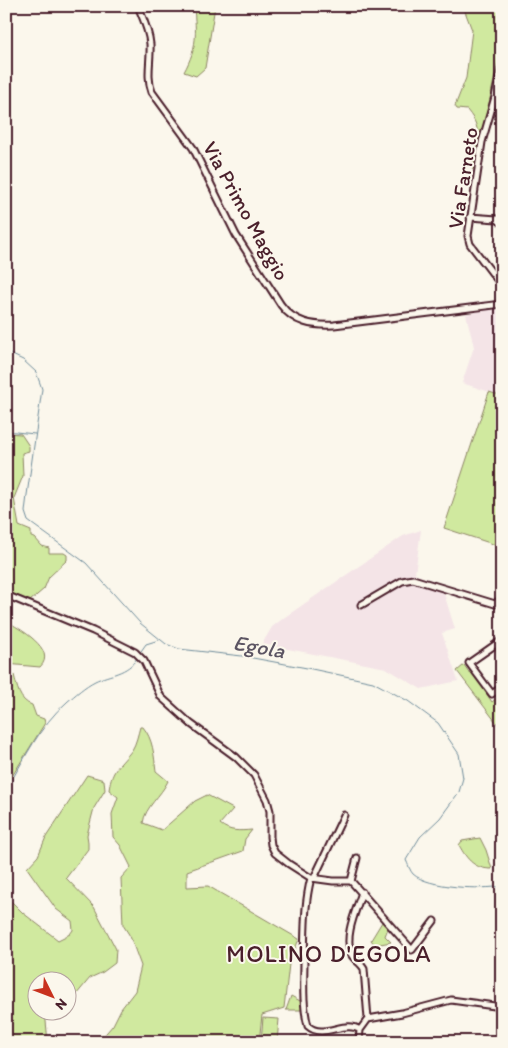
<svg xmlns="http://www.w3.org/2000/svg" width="508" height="1048" viewBox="0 0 508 1048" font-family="Itim,sans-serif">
<rect width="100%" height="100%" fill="#fbf7ec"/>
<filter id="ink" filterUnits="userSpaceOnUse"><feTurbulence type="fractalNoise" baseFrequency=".02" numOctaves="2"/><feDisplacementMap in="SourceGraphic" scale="10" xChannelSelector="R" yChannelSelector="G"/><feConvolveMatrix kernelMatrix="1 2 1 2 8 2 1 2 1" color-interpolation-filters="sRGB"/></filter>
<g filter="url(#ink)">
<path fill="#f4e4e7" d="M502 306V396L462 383 474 347 466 314Z
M421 530 415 574 441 584 455 629 442 633 458 681 421 689 386 668 262 644 272 627 285 617 403 536Z"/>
<path fill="#d0e99f" stroke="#8d8465" d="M194 6H215L205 68 196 76 184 72C198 46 196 34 194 6Z
M463 6H502V42L475 169H472C472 141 487 134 467 110L457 109 455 106 466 78 472 30Z
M489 392 502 396V547L444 528Z
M6 433 21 434 29 446V451L22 453 23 476 14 498 19 526 31 531V537L35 538 42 546 49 548V553H64L67 555V560L49 577 44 589 30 601 6 593Z
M6 621C19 628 58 650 40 667L6 664Z
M464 665 469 672 472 671 487 692 486 693 492 702 497 698 502 704V730L457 671Z
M14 675C17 686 19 701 32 705L36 716 44 719 45 723 6 786V678Z
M140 727H143C153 739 154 755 156 771L168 781C161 796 145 807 143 823L162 830 195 801 207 795 233 809 220 824C230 832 239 831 252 830L245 839 243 851 187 871V887L208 886 299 939 289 964 284 1008 262 1015 259 1042H105L101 1039 113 1025 121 1009 135 991 141 966 130 936 123 925 121 878 131 867 120 845 113 837 112 814 118 797 109 790C112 768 120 766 132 750 136 744 138 734 140 727Z
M87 775 104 780 105 790 94 808 87 835 88 842V849L66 878 94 907 116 949 115 963 103 972 90 978 76 995 68 997V980H38V1010L45 1011 48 1042H6V896L23 913 58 940 70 934 73 930 72 921 56 909 27 868 38 856 46 837Z
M480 838 486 850 492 869C475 869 467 860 459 845L462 841Z
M382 922 388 928 385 936 391 942 375 945 371 940Z
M291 996 302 1002V1010H286Z
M263 1018 279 1019 277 1042H261Z"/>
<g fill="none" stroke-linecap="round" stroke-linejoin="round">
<path stroke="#6f8c9b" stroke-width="1" d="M6 352 23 360 36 372 42 389 27 495 25 512 28 521 86 563 140 623 166 644 179 649 242 656 307 668 373 682 408 701 438 723 459 754 463 778 459 792 440 818 420 837 406 860C408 864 410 871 413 874 428 888 482 890 502 886
M6 431 35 434
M139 654 146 644 159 640
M6 790C24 760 40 725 67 702 75 695 85 686 95 681 109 674 128 674 137 658"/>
<g stroke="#4a1f2b" stroke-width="9">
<path id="minor" d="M138 6C143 18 149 31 150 44 151 60 146 77 152 92L193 148 236 235 281 305C294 323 313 326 334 325L502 304
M502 65 495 97 482 142 468 236 470 244 502 286
M470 217 497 219 502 223
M6 595 93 631 135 652 144 661 161 697 191 724 236 757 254 775 267 800 270 811V837L271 845 275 853 289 864 311 878 333 881H351L412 950 434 921
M361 605 402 581 413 579 495 604 502 598
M502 640 469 663 492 694 502 687
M311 878C304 905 305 931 304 959 304 981 302 1004 308 1026 323 1040 345 1019 360 1030
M314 878 344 815
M351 881 357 858
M362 892C356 911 344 935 351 954 354 960 361 963 364 969L368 1019
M360 1030 368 1019 402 1013 451 1000 502 1007
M359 1042 360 1030"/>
</g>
<use href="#minor" stroke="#fbf7ec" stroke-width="5"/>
</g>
</g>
<g text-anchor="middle" stroke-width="4" stroke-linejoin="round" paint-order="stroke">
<g font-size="21" fill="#4a1f2b" stroke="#fbf7ec">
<text transform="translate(463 178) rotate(-81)" y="7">Via Farneto</text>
<text transform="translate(246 211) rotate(61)" y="7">Via Primo Maggio</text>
</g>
<g font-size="22" font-style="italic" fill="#5c5563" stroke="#fbf7ec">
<text transform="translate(259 646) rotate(10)" y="8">Egola</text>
</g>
<g font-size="24" letter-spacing="1" fill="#4a1f2b" stroke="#fbf7ec">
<text x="329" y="962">MOLINO D'EGOLA</text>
</g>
</g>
<rect width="508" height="1048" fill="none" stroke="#fbf7ec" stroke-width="25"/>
<rect x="12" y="12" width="483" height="1023" fill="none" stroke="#4a1f2b" stroke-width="2" filter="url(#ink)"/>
<g transform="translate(52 996) rotate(132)"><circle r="24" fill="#fbf7ec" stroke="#b4a19f"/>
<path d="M0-4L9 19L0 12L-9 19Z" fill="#c8321e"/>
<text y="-8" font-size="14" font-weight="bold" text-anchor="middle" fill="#4a1f2b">N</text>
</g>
</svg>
